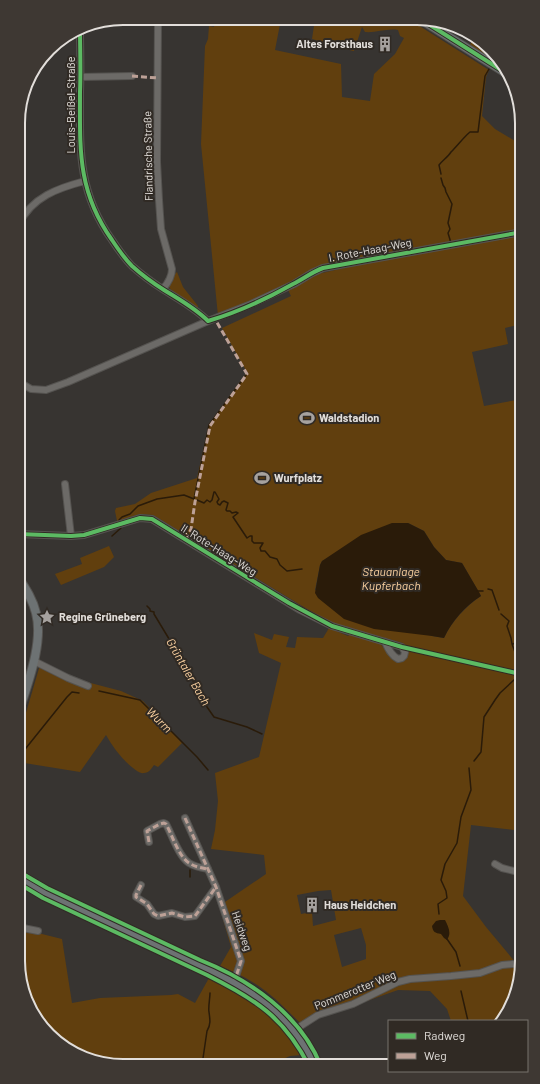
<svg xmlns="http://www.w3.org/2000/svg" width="540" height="1084" viewBox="0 0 540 1084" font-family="Barlow,sans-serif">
<rect width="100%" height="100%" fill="#373431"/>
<path fill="#613f0e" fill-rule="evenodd" d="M215 19H281L275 50 341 64 342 97 370 101 374 74 395 54 404 38 400 36 398 30C387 28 376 33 365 32L362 27 354 51H353L312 39 315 19 410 20 489 70 486 77 482 116 495 129 522 145V230L318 267 285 286 218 316 201 144 205 46 208 39 209 26 214 27Z
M473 38 486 44 499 63 498 64 470 45Z
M522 234V324L505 328 508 344 472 352 484 406 522 399V831L471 825 463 896 486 927 521 969 502 1021H451L447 1009 430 991 398 990 316 1019 303 1026C288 1011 272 994 254 983 243 976 232 971 220 966L231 947 219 906 266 874 264 855 211 849 215 830 218 801 215 773 259 757 281 663 259 653 254 633 272 640 274 634 289 637 286 647 295 648 297 637 323 638 329 628 348 636 350 634 379 642 387 652 398 660 407 650 403 643 330 623 153 515 140 514 117 521 115 511 116 508 135 504 151 493 197 478 209 425 246 374H248L222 328 291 296 288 290 313 275 318 274 374 261ZM408 523 424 531 434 547 446 560 462 563 481 596C465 607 452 621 444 638L432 636 315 590 320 565 322 561ZM331 890 336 920 313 926 312 912 301 914 297 895 318 891ZM361 928 366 945V959L342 967 334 935Z
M177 272 183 287 198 306V308L171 290 169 287C171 282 173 275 177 272Z
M109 546 114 557 104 567 61 585 55 574 82 564 80 558Z
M40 665 77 685 83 681 121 691 143 701 182 743 158 767 154 765C151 769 149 773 144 773 137 775 119 755 115 749 112 745 109 740 106 735L80 772 18 762V740Z
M18 928 62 939 72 1003 100 998 171 995 178 994 195 1003 209 978C222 984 234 989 246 996 268 1010 289 1032 302 1055L290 1056 276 1062 277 1066 109 1065 54 1040 24 995 18 961Z"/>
<path fill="#2a1b09" d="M392 523H408L424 531 434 547 446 560 462 563 479 592 481 596C465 606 452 621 444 638L432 636 374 629 344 619 318 598 315 593 320 565 322 561 361 535Z
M440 920H445C448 926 452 933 447 940L444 938 441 934C435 933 433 932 432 926L436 921Z"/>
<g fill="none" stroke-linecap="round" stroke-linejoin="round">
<path stroke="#2a1b09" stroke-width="1.5" d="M441 174 439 165C443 160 448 157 451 152 458 145 463 138 470 132H478L485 76 489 69
M441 178 443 185 445 188 446 192 452 204 448 223 450 229 448 233 451 243
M197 500 204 503 207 500 210 502 212 500 214 492H215L219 499 217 502 218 504 220 505 222 502 224 501 228 503 226 510 227 511H230L232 513 236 512 238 513 233 517 247 538 250 536H252V541L254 543H263L260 548 261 551H265L270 557 277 559 280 565 287 571 302 569
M120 522 119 520 122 517 130 514 138 506 157 499 184 495 194 499 209 425 246 375
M112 536 121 528 120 526
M488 589 492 590 499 610
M477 591H483
M147 606 150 609V611L154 612V614L189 672 191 677 207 707 214 717 247 727 262 734
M501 614 509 621 507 626 511 638 512 644 522 671
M513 644 515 643 522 637
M515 684V679
M99 691 131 698 140 700 197 757 208 770
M18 758 67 697 72 692 79 693
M474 761 481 752 484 717 495 700 500 693 515 679
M190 877V870
M439 914 438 904 447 898 446 891 441 880 445 864 457 843 461 817 471 790 469 768
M447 939 456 952 460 966
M461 991 468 1021
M202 1065 207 1031C211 1025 210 1019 209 1012 208 1007 210 999 210 993"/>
<g stroke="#555350" stroke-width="8">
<path id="minor" d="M158 18 157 162 159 200 161 229 172 269C172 277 168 283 163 289
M80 28C80 49 81 70 80 92 80 148 77 191 112 240 118 249 124 258 132 266 142 275 153 283 164 290 180 300 195 308 208 321
M80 77 132 76
M19 224C32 197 58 188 85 181
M19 382 31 389 46 390 68 382 208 321 249 305 294 284 312 273 323 268 522 232
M65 484 71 536
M18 534 71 536 84 535 140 518 152 519 300 610 332 626 402 647 405 652 404 656 402 658 398 659C391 655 388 649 385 642
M34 661 68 678 88 686
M185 818 216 887 241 961 234 982
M149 842 147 831 160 824 164 823 166 824C172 835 179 857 189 863 195 867 202 868 208 869
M495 864 502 868 522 873
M141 885 136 895V897L147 904 154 914 158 916 172 913 185 917 195 916 216 887
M18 927 38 931
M293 1031 318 1015 353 1004 398 982 410 979 451 976 480 973 502 965 522 963"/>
</g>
<g stroke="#555350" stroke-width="10">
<path id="major" d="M422 20 506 73
M18 714C27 685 44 643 36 613 33 600 26 589 18 577
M18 876 33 887 45 893C83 911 121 929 159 946 222 975 284 998 315 1066"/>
</g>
<use href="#minor" stroke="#6c6a67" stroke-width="6"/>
<use href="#major" stroke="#6d7273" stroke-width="8"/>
<path stroke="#bda197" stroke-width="3" stroke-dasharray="6 3" stroke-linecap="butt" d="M132 76 158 78
M186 540 191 529 195 502 210 426 247 374 215 319
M185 818 216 887 241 961 235 980
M149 842 147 831 160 824 164 823 166 824C172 835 179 857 189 863 195 867 202 868 208 869
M141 885 136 895V897L147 904 154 914 158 916 172 913 185 917 195 916 216 887"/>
<g stroke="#302a24" stroke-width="6">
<path id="cycleway" d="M422 20 506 73
M80 28C80 49 81 70 80 92 80 148 77 191 112 240 118 249 124 258 132 266 142 275 153 283 164 290 180 300 195 308 208 321 235 313 268 298 293 284 303 279 312 272 323 268L522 232
M18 534 71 536 84 535 140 518 152 519 289 603 332 626 402 647 516 673 522 675
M18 878 23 874 47 888 200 960C250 980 300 1014 321 1066
M18 883 43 898 207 975C255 999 284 1017 309 1066"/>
</g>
<use href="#cycleway" stroke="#5cba63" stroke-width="4"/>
</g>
<defs>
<g id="building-bare" transform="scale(1.2)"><path d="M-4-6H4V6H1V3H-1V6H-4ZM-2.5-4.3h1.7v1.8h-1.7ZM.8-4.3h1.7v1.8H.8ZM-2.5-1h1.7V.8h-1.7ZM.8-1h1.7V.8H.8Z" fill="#a6a29f" stroke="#302a24" stroke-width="2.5" paint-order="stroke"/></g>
<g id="stadium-bare" transform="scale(1.2)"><path d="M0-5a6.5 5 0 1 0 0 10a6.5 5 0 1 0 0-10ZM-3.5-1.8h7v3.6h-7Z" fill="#a6a29f" stroke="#302a24" stroke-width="2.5" paint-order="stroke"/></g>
<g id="sight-bare" transform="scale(1.2)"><path d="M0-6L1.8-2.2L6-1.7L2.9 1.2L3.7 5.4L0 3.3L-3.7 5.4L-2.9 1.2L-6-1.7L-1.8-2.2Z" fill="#a6a29f" stroke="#302a24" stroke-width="2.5" paint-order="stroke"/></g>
</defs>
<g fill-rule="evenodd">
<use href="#building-bare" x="385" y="44"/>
<use href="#stadium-bare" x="307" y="418"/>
<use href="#stadium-bare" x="262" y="478"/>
<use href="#sight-bare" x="47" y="617"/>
<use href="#building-bare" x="312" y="905"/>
</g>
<g text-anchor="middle" stroke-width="4" stroke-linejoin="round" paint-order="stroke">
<g font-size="11" font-weight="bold" fill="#e2deda" stroke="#302a24" text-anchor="start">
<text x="373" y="48" text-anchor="end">Altes Forsthaus</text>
<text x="319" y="422">Waldstadion</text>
<text x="274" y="482">Wurfplatz</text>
<text x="59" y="621">Regine Grüneberg</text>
<text x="324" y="909">Haus Heidchen</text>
</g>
<g font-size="11" fill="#e2deda" stroke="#302a24">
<text transform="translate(71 105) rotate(-90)" y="4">Louis-Beißel-Straße</text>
<text transform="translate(148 156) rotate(-91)" y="4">Flandrische Straße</text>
<text transform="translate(370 250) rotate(-11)" y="4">I. Rote-Haag-Weg</text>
<text transform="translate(219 550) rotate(32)" y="4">II. Rote-Haag-Weg</text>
<text transform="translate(242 931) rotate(71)" y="4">Heidweg</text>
<text transform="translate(355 990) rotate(-22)" y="4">Pommerotter Weg</text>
</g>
<g font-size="12" font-style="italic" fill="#fcd2a1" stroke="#302a24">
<text x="391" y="576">Stauanlage<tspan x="391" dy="14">Kupferbach</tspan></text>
<text transform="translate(188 672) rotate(60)" y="4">Grüntaler Bach</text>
<text transform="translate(159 720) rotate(45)" y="4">Wurm</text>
</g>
</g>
<path d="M0 0H540V1084H0ZM123 25H417A98 98 0 0 1 515 123V961A98 98 0 0 1 417 1059H123A98 98 0 0 1 25 961V123A98 98 0 0 1 123 25Z" fill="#3e3833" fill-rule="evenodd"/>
<path fill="none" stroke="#e2deda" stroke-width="2" d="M123 25H417A98 98 0 0 1 515 123V961A98 98 0 0 1 417 1059H123A98 98 0 0 1 25 961V123A98 98 0 0 1 123 25Z"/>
<rect x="388" y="1020" width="140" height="52" fill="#302a24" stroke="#77726d"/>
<rect x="396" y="1033" width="20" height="6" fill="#5cba63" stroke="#77726d"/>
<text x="424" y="1040" font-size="12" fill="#e2deda">Radweg</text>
<rect x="396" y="1053" width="20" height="6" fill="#bda197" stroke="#77726d"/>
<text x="424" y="1060" font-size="12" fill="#e2deda">Weg</text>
</svg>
